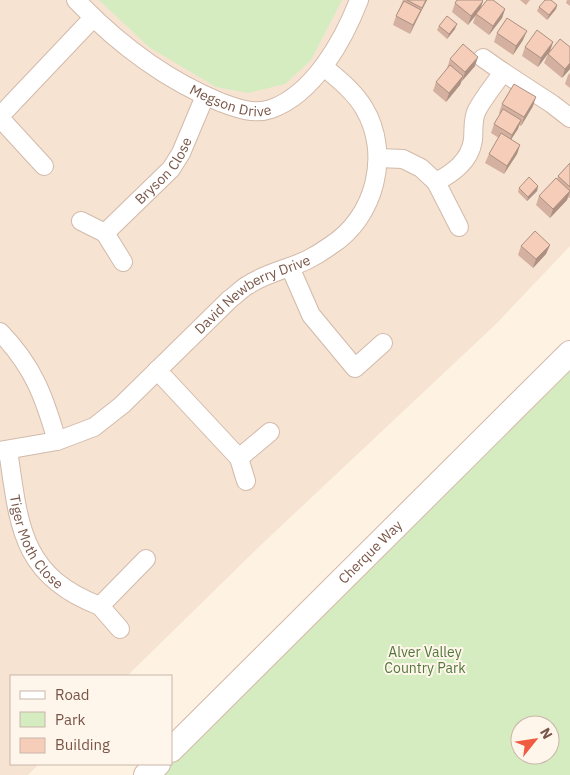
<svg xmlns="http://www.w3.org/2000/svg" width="570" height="775" viewBox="0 0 570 775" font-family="'IBM Plex Sans',sans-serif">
<rect width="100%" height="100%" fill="#fef2e3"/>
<path fill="#f6e3d1" d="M0 0H570V246L496 324 263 543 127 676H11V764H39L28 775H0Z"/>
<path fill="#d5ecc1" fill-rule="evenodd" d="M99 0H342L311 60 285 84 248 93 216 87 149 47Z
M570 351V775H147L158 764H171V750ZM520 725H550V755H520Z"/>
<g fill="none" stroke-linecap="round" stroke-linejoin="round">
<g stroke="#d2baab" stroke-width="20">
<g id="street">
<path id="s1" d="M76 0C117 43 164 79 220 102 236 108 254 115 271 109 314 94 344 39 359 0"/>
<path d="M483 58 503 72"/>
<path d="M0 116 93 18"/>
<path d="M0 118 44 166"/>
<path d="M378 158 403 159 421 168 436 182C453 173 470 161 473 140 474 130 472 120 477 110 484 97 495 84 503 72L552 104 570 118"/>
<path d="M436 182 459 227"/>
<path d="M81 221 105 233 123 262"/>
<path id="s2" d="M105 233 171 169 181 153 205 96"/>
<path d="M290 267 311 315 355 368 383 343"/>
<path d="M0 332C33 366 44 396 57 441"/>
<path d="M157 370 239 458 270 432"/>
<path id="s3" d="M8 450C19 524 20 576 100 606L146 559"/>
<path id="s4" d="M0 451 57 441 94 427 122 405 230 299C236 295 241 289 248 285 266 273 288 269 307 260 315 256 323 251 330 246 376 217 391 153 364 108 354 91 338 79 324 67"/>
<path d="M239 458 246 481"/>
<path d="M100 606 120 629"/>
</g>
</g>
<g stroke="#d5b9a9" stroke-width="26">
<g id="secondary">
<path id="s5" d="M171 750 570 353"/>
<path d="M146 775 158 764"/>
</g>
</g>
<use href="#street" stroke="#fff" stroke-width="18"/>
<use href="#secondary" stroke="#fff" stroke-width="24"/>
</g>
<path fill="#d3b09f" d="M403 0H427L410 34 393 25 396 16 400 7Z
M520 0H530L526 5Z
M567 0H570V6L566 3Z
M483 1 480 9H505L502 18 489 35 473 23 476 14 478 12 468 25 452 12 455 3Z
M557 5 556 9 547 20 537 11 539 7Z
M439 26 455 29 447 39 437 30Z
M497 33 523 40 513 55 494 42Z
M553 42 550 51 538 67 522 56 525 47Z
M570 47V69L562 78 544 63 548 54Z
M450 59 475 66 462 81 460 85 446 102 433 91 436 82 447 69V68Z
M570 73V88L565 84 568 75Z
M502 104 533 106 521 126 519 125 511 140 520 145 517 154 504 174 485 163 489 154 499 138 491 133 494 124 500 114 499 113Z
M570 163V198H569L568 197 567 200 550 218 536 205 539 196 557 179 558 176Z
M538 186 537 191 527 201 518 192 519 188Z
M550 245 546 254 533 268 518 255 521 246Z"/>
<path fill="#ac9082" d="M426 0H427L418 17 422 8Z
M483 1 480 10 468 25 471 16Z
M557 5 556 9 547 20 549 15Z
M505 9 502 18 489 35 493 26Z
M421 10 417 19 410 34 413 25Z
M457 24 455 29 447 39 449 34Z
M527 31 523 40 513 55 516 46Z
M553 42 550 51 538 67 541 58Z
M478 57 475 66 462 81 465 72Z
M570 63V69L562 78 565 69Z
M463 76 460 85 446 102 449 93Z
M536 97 533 106 521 126 524 117Z
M521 120 518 129 508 144 512 135Z
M520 145 517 154 504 174 507 166Z
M538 186 537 191 527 201 528 197Z
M570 191 567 200 550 218 553 209Z
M550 245 546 254 533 268 536 259Z"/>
<path fill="#f5cdb9" stroke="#ac9082" d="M407 0H426L422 8Z
M457 0H482L483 1 471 16 455 3Z
M487 0H493L505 9 493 26 476 14Z
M545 0H551L557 5 549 15 539 7Z
M404 1 421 10 413 25 396 16Z
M447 16 457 24 449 34 439 26Z
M507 18 527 31 516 46 497 33Z
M537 30 553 42 541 58 525 47Z
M560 39 570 47V63L565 69 548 54Z
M463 44 478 57 465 72 450 59Z
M450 65 463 76 449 93 436 82Z
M514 84 536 97 524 117 502 104Z
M503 109 521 120 512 135 494 124Z
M501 133 520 145 507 166 489 154Z
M570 163V187L558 176Z
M529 177 538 186 528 197 519 188Z
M556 178 570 191 553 209 539 196Z
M535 231 550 245 536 259 521 246Z"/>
<g text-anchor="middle" stroke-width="4" stroke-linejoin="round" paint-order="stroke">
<g font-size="14" fill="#785547" stroke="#fff6eb">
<text dy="5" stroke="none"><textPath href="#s1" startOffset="188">Megson Drive</textPath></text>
<text dy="5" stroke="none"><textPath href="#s2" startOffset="86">Bryson Close</textPath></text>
<text dy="5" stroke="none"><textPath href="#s4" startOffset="306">David Newberry Drive</textPath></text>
<text dy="5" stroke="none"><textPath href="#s3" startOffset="98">Tiger Moth Close</textPath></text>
<text dy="5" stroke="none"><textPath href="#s5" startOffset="281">Cherque Way</textPath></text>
</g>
<g font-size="14" fill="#52783c" stroke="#fff6eb">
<text x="425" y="657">Alver Valley<tspan x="425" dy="16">Country Park</tspan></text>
</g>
</g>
<rect x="10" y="675" width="162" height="90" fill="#fff6eb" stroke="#c9b6a9"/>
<rect x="20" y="691" width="25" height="8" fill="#ffffff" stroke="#c9b6a9"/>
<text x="55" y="700" font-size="15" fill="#785547">Road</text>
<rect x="20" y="712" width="25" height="15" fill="#d5ecc1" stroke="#c9b6a9"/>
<text x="55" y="725" font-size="15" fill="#785547">Park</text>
<rect x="20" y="738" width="25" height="15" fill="#f5cdb9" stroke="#c9b6a9"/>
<text x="55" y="750" font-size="15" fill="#785547">Building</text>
<g transform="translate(535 740) rotate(60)"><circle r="24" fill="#fff6eb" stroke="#c9b6a9"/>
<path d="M0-4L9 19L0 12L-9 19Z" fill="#ef5c41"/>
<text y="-8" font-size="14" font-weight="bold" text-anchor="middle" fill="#785547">N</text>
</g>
</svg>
